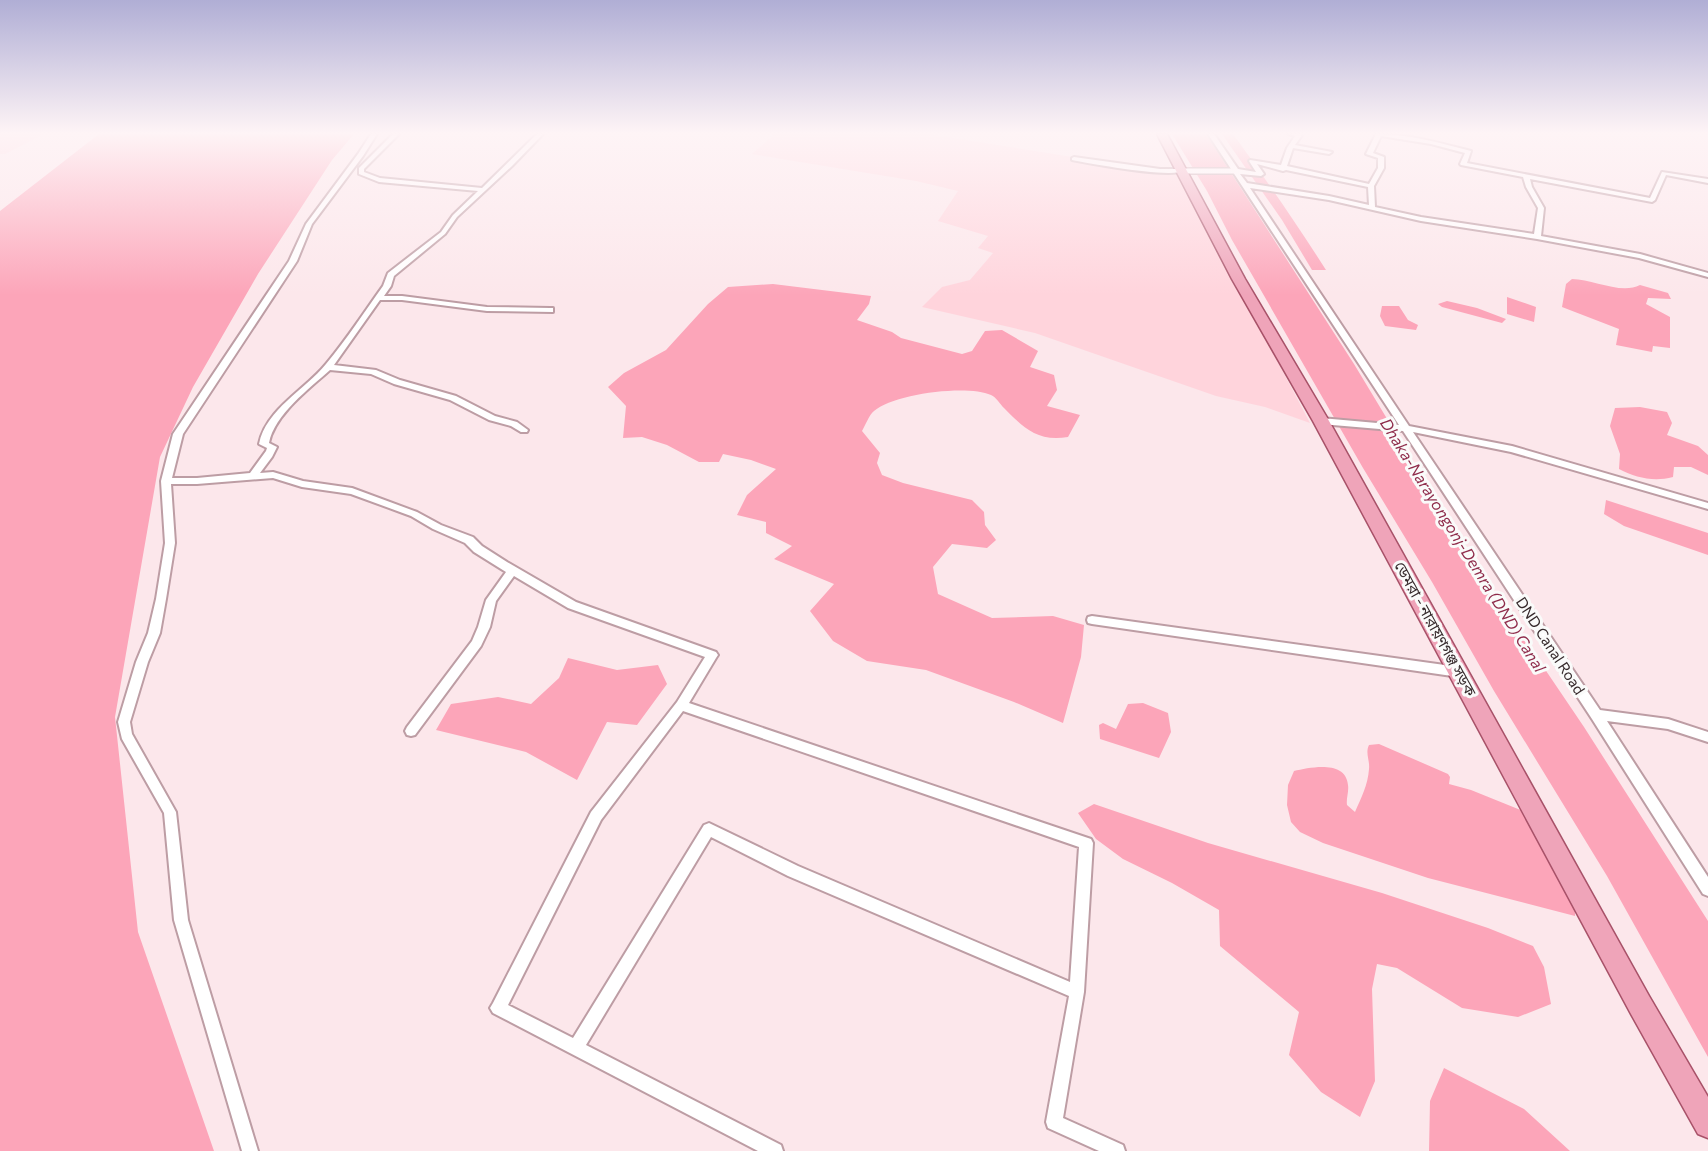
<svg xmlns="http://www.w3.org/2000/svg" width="1708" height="1151" viewBox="0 0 1708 1151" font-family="Commissioner,'Noto Sans Bengali',sans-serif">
<rect width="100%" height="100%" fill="#fce7eb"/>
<path fill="#ffd4dc" d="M0 134H44L5 154H0Z
M775 134H928L1179 174 1310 423 1265 407 1216 396 1035 333 922 307 942 287 970 280 993 253 978 248 988 236 938 221 958 191 916 181 752 154Z"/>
<path fill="#fca5b9" d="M99 134H354L332 160 258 274 193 387 160 457 115 717 138 932 214 1151H0V211Z
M1172 134H1206L1354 364 1480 573 1584 727 1708 921V1057L1607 876 1494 691 1432 582 1363 468 1232 240 1207 191Z
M1222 134H1233C1265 178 1296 223 1326 270H1312L1282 220Z
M1572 279C1593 279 1621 295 1640 285L1668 293 1671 299 1648 298 1646 304 1670 317V348L1653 346 1652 352 1616 345 1619 329 1562 307 1566 284Z
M773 284 871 296 869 304 857 320 892 332 901 338 962 354 972 351 985 331 1002 330 1038 351 1030 367 1054 375 1057 390 1047 406 1080 415 1068 437C1037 442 1024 428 1004 408 1000 404 996 397 991 395 967 384 893 394 874 411 869 415 865 426 862 431L880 453 877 463 882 475 903 483 972 500 984 512 985 525 996 540 987 548 952 544 933 567 938 594 992 618 1053 616 1084 625 1081 657 1063 723 1014 702 926 670 867 661 833 641 810 611 834 584 774 559 792 546 766 533V522L737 515 747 495 776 469 751 460 723 454 719 462H699L667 445 642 437 623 438 626 406 608 387 624 373 666 350 708 304 728 287Z
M1507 297 1536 307 1534 322 1507 314Z
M1447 301 1477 308 1506 319 1502 323 1442 307 1438 304Z
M1382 306H1399L1408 320 1418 325 1416 330 1385 326 1380 316Z
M1640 407 1667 412 1672 423 1667 435 1698 446 1708 455V475L1691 467H1674L1673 477C1654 482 1636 478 1619 469L1620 454 1610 426 1615 408Z
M1606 500 1708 533V555L1624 526 1604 514Z
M568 658 617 670 658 665 667 684 637 725 607 722 577 780 526 752 436 730 451 704 498 697 531 704 559 678Z
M1143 703 1168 713 1171 732 1159 758 1100 739 1099 725 1103 723 1116 729 1128 704Z
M1379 744 1448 774 1450 777 1449 784 1471 790 1523 811 1575 909V916L1428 878 1323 843 1300 832 1291 822 1287 805 1288 785 1294 771C1311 767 1346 760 1348 785 1349 792 1346 799 1347 805L1355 812C1361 798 1368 785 1369 769 1370 760 1365 753 1369 745Z
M1094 804 1208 843 1382 893 1488 928 1533 946 1544 967 1551 1004 1518 1017 1462 1008 1397 968 1377 964 1372 989 1375 1081 1360 1117 1321 1092 1289 1055 1299 1012 1220 946 1219 910 1172 883 1123 859 1096 839 1078 813Z
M1444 1068 1524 1109 1570 1151H1429L1430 1101Z"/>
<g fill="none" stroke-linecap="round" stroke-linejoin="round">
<g stroke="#bd9da4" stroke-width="8">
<path id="pedestrian" d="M1181 171H1235"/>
</g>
<g stroke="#bd9da4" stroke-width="4">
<path id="minor" d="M371 134H377L363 156 312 224 297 261 183 434 172 478H197L250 473 266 451 267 448 259 444C266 409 305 390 326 364 347 339 365 311 383 286L388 273 441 232 453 215 478 191 379 182 359 174V168L393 134H399L364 169V172L380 178 482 188 537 134H543L512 166 457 217 445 234 394 276 391 286 384 296H402L487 307 550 308H553V312L487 311 402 300H380L334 365 376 370 400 380 456 396 495 416 517 422 528 430 527 432H521L511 426 489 420 450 400 394 384 371 374 330 370C310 388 274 415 269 443L277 447 272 457 260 473 273 472 303 481 352 488 417 512 441 525 473 537 482 546 507 562 576 602 716 652 718 655 716 658 689 703 1091 839 1093 843 1084 992 1063 1118 1123 1145 1125 1151H1099L1048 1128 1046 1122 1069 996 788 876 711 837 586 1045 781 1145 783 1151H758L493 1013 490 1008 493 1003 591 812 677 702 705 657 568 608 514 576 496 601 490 627 481 646 415 735 411 736 407 735 405 731 407 727 472 641 478 627 486 600 506 572 474 552 465 543 433 529 411 516 351 494 302 487 273 478 197 484H171L175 543 166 599 160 633 148 662 130 722 132 734 176 812 188 920 258 1151H242L174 920 164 813 122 739 118 722 136 662 148 633 156 599 165 543 161 481 173 434 289 261 306 224 358 154ZM683 711 1079 847 1070 982 798 866 709 823 704 825 573 1038 508 1005 601 820Z
M1208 134H1214L1238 169 1256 172 1249 161 1250 160 1281 165 1287 148 1295 136 1288 134H1301L1302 135 1295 145 1332 152 1329 154 1293 148 1287 166 1369 184 1378 168V158L1366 154 1376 134C1409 134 1440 143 1471 151L1467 163 1650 198 1662 172 1708 179V183L1666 175 1655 200 1652 202 1530 179 1532 187 1544 208 1541 236 1640 254 1708 273V277L1639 258 1537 239 1421 221 1329 200 1250 188 1409 426 1512 446 1708 503V509L1511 452 1413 432 1600 710 1668 719 1708 732V742L1668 729 1607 721 1708 877V896L1703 894 1592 719 1403 431 1321 424 1317 421 1321 418 1399 425ZM1381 136 1431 144 1465 153 1460 164 1461 165 1523 177 1526 187 1538 208 1534 234 1421 217 1375 207 1374 186 1384 168V157L1373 153ZM1257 164 1283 171 1286 170 1368 187 1369 205 1329 196 1247 183 1240 174 1261 176 1264 174Z
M1074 157 1160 169H1181L1184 171C1168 178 1093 164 1072 160V158Z
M1092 616 1459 667 1463 669 1465 672 1463 675 1459 677 1092 624 1088 623 1087 620 1088 617Z"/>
</g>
<g stroke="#a85269" stroke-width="3">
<path id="primary" d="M1157 134H1167L1245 279 1329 421 1649 996 1708 1097V1138L1698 1134 1631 1014 1313 421 1232 279Z"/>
</g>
<use href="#pedestrian" stroke="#fff" stroke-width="5"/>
<use href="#minor" fill="#fff" fill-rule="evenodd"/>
<use href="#primary" fill="#efa4b9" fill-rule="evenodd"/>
</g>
<linearGradient id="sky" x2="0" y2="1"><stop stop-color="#b0aed5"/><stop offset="0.45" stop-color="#fef4f6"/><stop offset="1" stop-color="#fef4f6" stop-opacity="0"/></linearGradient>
<rect width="1708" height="295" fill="url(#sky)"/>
<g text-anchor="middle" stroke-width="6" stroke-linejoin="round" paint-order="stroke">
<g font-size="15" fill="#362a2c" stroke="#fafbfa">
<text transform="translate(1435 629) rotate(61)" y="5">ডেমরা - নারায়ণগঞ্জ সড়ক</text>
<text transform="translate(1550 646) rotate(57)" y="5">DND Canal Road</text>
</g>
<g font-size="16" font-style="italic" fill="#8f2c4b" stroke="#fafbfa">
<text transform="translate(1463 545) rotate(58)" y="6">Dhaka-Narayongonj-Demra (DND) Canal</text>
</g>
</g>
</svg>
